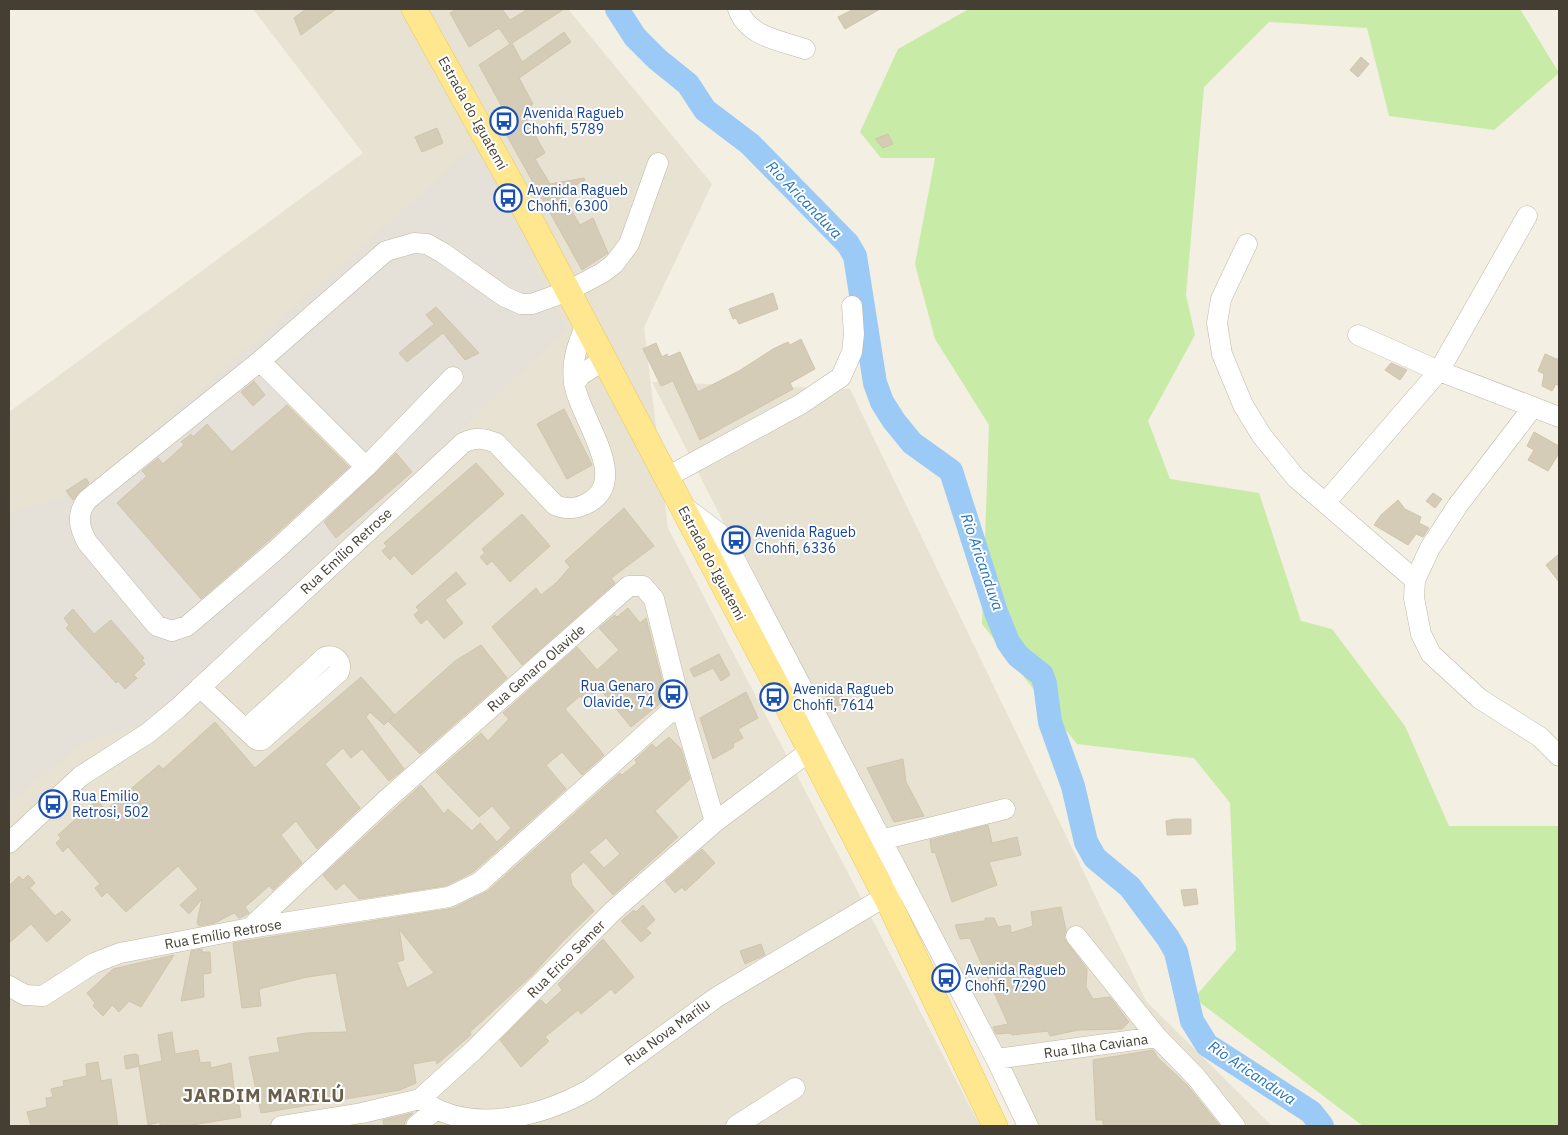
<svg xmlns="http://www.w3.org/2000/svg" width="1568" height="1135" viewBox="0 0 1568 1135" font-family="'IBM Plex Sans',sans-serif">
<rect width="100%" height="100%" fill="#f3efe3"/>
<path fill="#e7e2d1" d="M253 9H568L712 184 644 327 668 528 980 1126H9V412L363 153Z
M652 382 850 389 1146 1001 1272 1126H1031Z"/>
<path fill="#e5e0d8" d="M476 145 533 246 535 271 567 328 149 723 85 741 9 802V514L87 490Z"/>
<path fill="#c8eba8" d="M969 9H1520L1559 73 1494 130 1389 116 1367 28 1269 22 1204 87 1186 295 1195 335 1148 421 1170 479 1259 493 1301 621 1332 629 1405 726 1449 826H1559V1126H1363L1194 998 1236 950 1230 803 1194 758 1077 744 982 624 989 425 935 339 915 264 935 158H881L860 132 898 49Z"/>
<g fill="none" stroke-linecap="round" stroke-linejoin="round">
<path stroke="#9acaf5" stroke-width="24" d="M617 9 635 37 657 59 688 84 705 110 750 144 848 244 855 256 875 383 882 402 894 421 912 443 951 471 996 612 1008 642 1018 656 1042 675 1045 684 1050 722 1073 786 1086 842 1095 858 1130 887 1168 938 1176 952 1192 1021 1207 1045 1311 1112 1322 1126"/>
</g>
<path fill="#d5ccb8" stroke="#d1c4aa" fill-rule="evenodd" d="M306 9H336L301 35 294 18Z
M456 9H502L510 20 528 9H564L512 43 522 62 564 32 571 42 519 78 533 104 522 111 545 153 535 159 550 184 584 178 585 180 561 193 580 225 593 218 608 253 582 270 505 132 513 127 479 65 510 44 499 28 469 47 450 13Z
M854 9H880L845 29 838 17Z
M1361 57 1369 64 1358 77 1350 70Z
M437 128 443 143 422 152 415 137Z
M888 134 893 144 883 148 875 139Z
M773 293 778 309 739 324 736 318 733 319 729 309Z
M436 307 479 353 465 360 443 333 407 362 399 353 434 324 426 315Z
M801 339 815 369 790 383 793 389 700 440 673 381 661 386 643 349 656 343 662 357 667 354 668 357 680 352 698 392 739 371 773 349 788 342 790 345Z
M1545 354 1559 360V386L1556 384 1552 391 1542 386 1544 374 1538 371Z
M1391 363 1407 370 1400 380 1385 370Z
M254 381 265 395 253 406 241 392Z
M287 405 349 467 268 541 201 599 117 503 147 476 142 471 158 458 163 464 184 445 181 442 191 434 193 437 207 424 232 452Z
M564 409 592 465 567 479 537 424Z
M1534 432 1559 446V453L1548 471 1528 460 1534 450 1527 446Z
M396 453 412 472 336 538 324 522Z
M476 463 504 494 412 575 394 555 390 560 382 551 387 546 384 543Z
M86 478 89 483 73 500 66 491Z
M1433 493 1442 499 1435 508 1426 501Z
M1398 500 1405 509 1421 517 1419 523 1429 528 1423 537 1416 534 1408 545 1374 525 1381 515Z
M624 508 654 546 611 578 615 583 522 665 492 627 536 588 541 595 557 582 570 567 565 561Z
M522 514 550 546 510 582 492 561 487 565 480 557 485 553 482 549Z
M1559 554V582L1546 565Z
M456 572 466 584 445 600 463 623 444 639 427 619 421 624 414 615 419 610 416 607Z
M628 608 640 623 646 618 666 696 661 700 662 702 631 727 600 689 585 702 580 696 565 709 604 755 582 775 562 752 546 765 566 789 473 872 445 886 359 899 344 883 336 890 323 875 421 785 444 814 448 809 472 831 480 823 497 842 511 828 492 806 479 817 436 772 481 733 488 741 509 719 503 713 577 647 597 670 619 650 599 628 615 615 617 617Z
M73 609 94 634 111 620 144 658 142 660 145 664 134 675 137 678 125 689 118 681 116 683 66 628 69 625 64 618Z
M481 645 507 678 420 754 388 721 384 725 370 712 366 717 404 769 389 781 362 749 351 758 343 748 325 764 360 808 317 849 296 821 281 835 302 863 273 890 269 886 245 907 249 913 242 917 239 918 234 913 215 923 199 926 197 923 202 899 189 914 180 905 198 889 178 866 126 912 107 892 102 897 95 888 100 884 68 847 63 852 56 843 61 838 58 835 97 800 106 810 159 765 163 769 215 722 255 768 361 677 395 715 389 720 455 661Z
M719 654 730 675 721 681 713 668 694 677 690 669Z
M839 691 845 702 832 709 826 697Z
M746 692 758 718 738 729 743 738 733 744 734 747 713 759 700 718Z
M669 737 681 749 690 779 655 811 678 837 613 895 584 862 570 874 572 885 594 911 564 940 532 975 470 1032 471 1035 437 1064 436 1060 413 1064 416 1083 400 1090 261 1113 249 1057 280 1052 277 1038 306 1033 347 1032 336 973 307 977 259 989 261 1006 242 1008 233 943 454 908 488 891 620 773 622 775 637 763 635 760 652 744 656 748ZM606 838 620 854 604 868 589 852ZM399 929 434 973 407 988 397 962 404 960Z
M903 759 906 782 924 816 894 822 867 768Z
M1175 819H1191V834L1167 835 1166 821Z
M988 825 992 843 1017 837 1021 855 989 862 997 885 952 902 935 852 932 853 930 840Z
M702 849 715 863 685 891 682 887 675 893 665 881Z
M28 875 35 883 30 888 55 916 62 911 71 920 47 942 31 924 9 943V886L19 876 23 880Z
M1196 889 1198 904 1184 906 1181 890Z
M643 905 655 920 646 928 651 933 641 942 621 921 634 910 636 912Z
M1061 907 1066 930 1064 938 1087 969 1086 987 1093 999 1110 997 1129 1022 1122 1029 1078 1030 1050 1036 1048 1031 1012 1035 1011 1033 996 1034 993 1027 1008 1024 970 938 960 939 955 925 985 921V918H994L998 927 1010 925 1011 933 1033 926 1031 912Z
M603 939 634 977 615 994 611 989 581 1014 578 1010 545 1037 549 1041 521 1067 500 1040 539 1001 541 1000 546 1005 562 990 558 984Z
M761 944 765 955 745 964 740 951Z
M202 949V952H210L211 973 203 974 204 997 181 1001 191 951Z
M174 955 141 1007 129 1001 119 1012 112 1005 103 1016 93 1006 95 1003 87 993 113 969Z
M172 1032 175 1054 198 1050 200 1063 210 1062 211 1068 231 1063 236 1105H239L241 1117 186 1126H160V1122L148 1125 139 1066 162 1061 158 1035Z
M1153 1050 1158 1058 1187 1085 1220 1126H1103V1120H1096L1093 1060Z
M135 1054 138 1055 139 1066 126 1069 124 1056Z
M98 1062 101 1081 111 1079 118 1126H31L27 1112 47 1107 46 1098 53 1097 51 1089 64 1086 63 1081 87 1076 86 1064Z
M413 1113 405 1121 404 1126H384L383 1120Z"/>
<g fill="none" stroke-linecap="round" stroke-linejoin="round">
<g stroke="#bfb8a5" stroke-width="21">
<path id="minor" d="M738 9C748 37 779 40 805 49
M1247 244 1221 299 1217 323 1222 354 1243 405 1262 436 1296 478 1415 580
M1358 335 1439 371 1559 417
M260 361 366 467
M453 377 366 467 276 550 187 626 172 631 157 626 87 542C79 527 76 515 87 500L260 361 386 251 414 243 427 244 443 253 505 297 521 304H532L568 291 602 273 614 264 629 244 658 163
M574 384 581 375 605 359
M1533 407 1458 505 1430 548 1415 580 1414 598 1421 634 1431 654 1480 699 1540 737 1559 756
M667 477 801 404 841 377 852 352 854 334 852 306
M1325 503 1439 371 1527 216
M682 505 719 533 730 550 996 1059 1028 1126
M200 687 257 740H262L339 672C343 662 335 654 325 657L246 729
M881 840 1005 809
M9 843 81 776 148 733 177 709 463 443C476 437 483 438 496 443L555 505C567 510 576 509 588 503 632 479 578 417 574 382 571 360 578 344 586 324
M250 928 386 800 629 586H643L654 599 680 703 715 822
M1076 936 1157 1037 1196 1077 1235 1126
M9 986 25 995 43 996 94 963 120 953 250 928 449 897 480 882 680 703
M996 1059 1157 1037
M420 1099C468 1135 538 1118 589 1090L717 997 898 889
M281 1126 362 1113 420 1099 473 1051 614 910 715 822 822 742
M416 1126 434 1111
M736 1126 795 1088"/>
</g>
<g stroke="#ecc958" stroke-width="26">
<path id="major" d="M414 9 511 183 777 686 891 907 995 1126"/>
</g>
<use href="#minor" stroke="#fff" stroke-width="20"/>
<use href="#major" stroke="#ffe790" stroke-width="25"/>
</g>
<defs>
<g id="bus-ring" transform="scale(1.4375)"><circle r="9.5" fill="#fff" stroke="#1a4fb4" stroke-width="1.5"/><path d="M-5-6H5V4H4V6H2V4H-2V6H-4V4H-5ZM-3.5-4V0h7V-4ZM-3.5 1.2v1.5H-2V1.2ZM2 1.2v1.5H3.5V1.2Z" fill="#1a4fb4"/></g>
</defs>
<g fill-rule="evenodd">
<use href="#bus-ring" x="504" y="121"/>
<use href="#bus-ring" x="508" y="198"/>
<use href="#bus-ring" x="736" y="540"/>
<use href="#bus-ring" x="673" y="694"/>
<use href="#bus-ring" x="774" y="697"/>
<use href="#bus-ring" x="53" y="804"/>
<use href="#bus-ring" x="946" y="978"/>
</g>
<g text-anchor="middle" stroke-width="4" stroke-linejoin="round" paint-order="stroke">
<g font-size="14" fill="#453f33" stroke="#fff">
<text transform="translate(473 113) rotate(61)" y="5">Estrada do Iguatemi</text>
<text transform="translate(346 551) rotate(-43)" y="5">Rua Emílio Retrose</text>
<text transform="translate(712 563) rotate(62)" y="5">Estrada do Iguatemi</text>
<text transform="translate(536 668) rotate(-41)" y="5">Rua Genaro Olavide</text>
<text transform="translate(223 934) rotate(-10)" y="5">Rua Emílio Retrose</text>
<text transform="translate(566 959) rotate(-45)" y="5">Rua Erico Semer</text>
<text transform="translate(667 1032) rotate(-36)" y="5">Rua Nova Marilu</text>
<text transform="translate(1096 1046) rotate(-8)" y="5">Rua Ilha Caviana</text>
</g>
<g font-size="14" fill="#164399" stroke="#fff" text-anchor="start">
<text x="523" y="118">Avenida Ragueb<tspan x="523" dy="16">Chohfi, 5789</tspan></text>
<text x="527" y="195">Avenida Ragueb<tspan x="527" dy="16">Chohfi, 6300</tspan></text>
<text x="755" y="537">Avenida Ragueb<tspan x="755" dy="16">Chohfi, 6336</tspan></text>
<text x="654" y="691" text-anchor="end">Rua Genaro<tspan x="654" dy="16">Olavide, 74</tspan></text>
<text x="793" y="694">Avenida Ragueb<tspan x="793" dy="16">Chohfi, 7614</tspan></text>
<text x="72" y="801">Rua Emilio<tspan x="72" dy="16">Retrosi, 502</tspan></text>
<text x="965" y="975">Avenida Ragueb<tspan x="965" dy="16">Chohfi, 7290</tspan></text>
</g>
<g font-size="15" font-style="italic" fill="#2570b8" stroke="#fff">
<text transform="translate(804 200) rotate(46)" y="5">Rio Aricanduva</text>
<text transform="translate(982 562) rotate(71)" y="5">Rio Aricanduva</text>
<text transform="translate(1252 1073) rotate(34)" y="5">Rio Aricanduva</text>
</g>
<g font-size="19" font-weight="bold" letter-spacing="1" fill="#695e49" stroke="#fff">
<text x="264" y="1102">JARDIM MARILÚ</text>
</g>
</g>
<rect width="1568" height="1135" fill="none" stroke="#453f33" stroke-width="20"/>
</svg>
